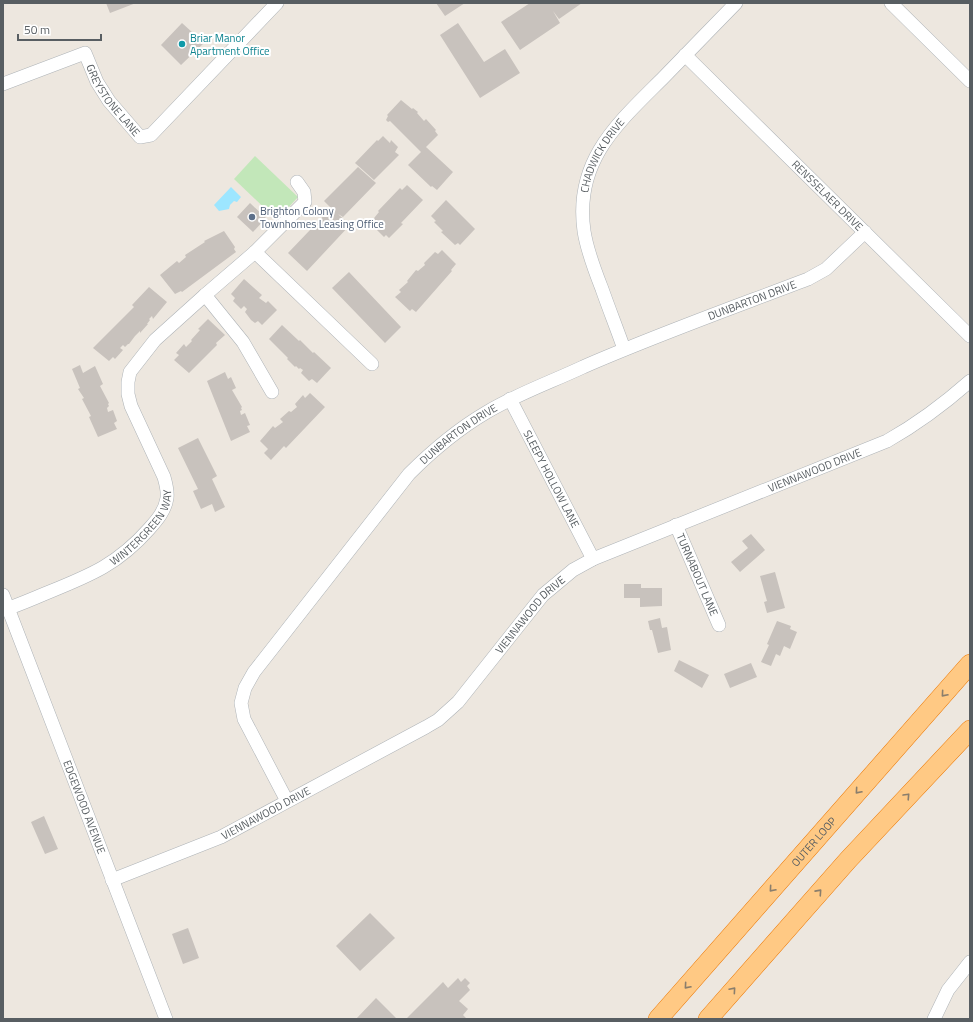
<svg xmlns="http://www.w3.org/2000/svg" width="973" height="1022" viewBox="0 0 973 1022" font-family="'Titillium Web',sans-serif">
<rect width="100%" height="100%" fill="#ede7df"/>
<path fill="#c2e7b9" d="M255 156 298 197 277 220 234 179Z"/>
<path fill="#9de6ff" d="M231 187 241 197 237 202 234 201 230 205 229 209 219 211 214 205Z"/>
<path fill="#c8c2bd" d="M106 3H136L110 13Z
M436 3H465L445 16Z
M530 3H582L559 19 553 11 560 23 520 50 501 22Z
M182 23 204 43 181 65 161 45Z
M458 23 484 62 505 49 520 73 480 98 440 35Z
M401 100 412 109 413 108 418 112 417 113 424 121 426 119 436 130 435 131 438 135 421 152 390 121 388 122 386 120 388 116 387 115Z
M383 136 390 143 391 140 398 147 395 152 399 155 374 180 355 163 377 140 378 141Z
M426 147 453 172 437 190 432 186 431 187 408 165Z
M358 167 376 183 343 217 338 214 350 225 307 271 288 253 331 208 324 201Z
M407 185 423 200 401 223 403 224 389 238 386 235 384 237 370 223 379 212 378 211 400 188 402 190Z
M446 200 475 229 460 245 458 243 455 245 441 232 443 231 434 222 436 221 431 216Z
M250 203 266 218 253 232 237 217Z
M224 231 235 247 234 249 236 252 182 292 181 291 175 294 160 275 177 261 179 263 186 257 185 255 205 242 204 241Z
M442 250 456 264 451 270 452 271 416 312 412 309 410 311 395 297 401 292 399 290 408 282 407 281 416 270 418 271 425 265 424 263 435 252 438 254Z
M349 272 401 327 385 343 332 288Z
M244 279 262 295 259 298 266 303 268 301 277 310 262 325 258 321 255 323 251 320 245 312 247 309 244 306 241 309 233 301 235 298 231 294Z
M149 287 167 302 153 319 152 316 149 319 150 320 147 324H148L140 333V331L135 336 129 344H128L125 347 123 345 120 348 123 350 115 359 113 357 109 361 93 348 134 307 132 305Z
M208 319 225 335 216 343 217 345 189 373 174 360 179 355 176 353 184 344 186 347 192 341 191 340 200 330 198 329Z
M282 325 299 341 300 340 313 353 314 352 331 368 317 383 312 379 309 381 301 373 303 370 300 368 299 369 296 366 295 367 287 359 288 358 269 339Z
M80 365 83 373 95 366 103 384 100 386 109 403 108 404 109 406 107 408 108 412 113 410 117 421 114 423 117 429 98 437 89 417 91 416 82 399 84 398 78 389 80 388 72 369Z
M225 372 228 379 231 377 236 388 232 390 242 407 241 408 242 410 240 411 241 415 245 413 250 425 247 426 250 432 231 441 207 381Z
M310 393 325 407 286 448 284 446 271 460 264 453 268 449 260 441 273 426 275 428 283 422 280 419 289 411 291 412 297 407 295 404 303 395 305 398Z
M198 438 217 476 212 479 225 507 215 512 212 504 201 509 193 491 198 489 178 448Z
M751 534 765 550 740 572 731 562 748 548 742 541Z
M775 572 785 608 767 613 764 602 767 601 760 576Z
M624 584H641V588H662V606L640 607V598H624Z
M660 618 662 628 667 627 671 650 658 653 652 630H650L648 621Z
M777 621 791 626 790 629 797 632 790 649 784 646 780 656 776 654 771 666 761 662 769 645 767 644Z
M679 660 709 675 702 688 674 671Z
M751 663 757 677 730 688 724 674Z
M44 816 58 849 45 854 31 822Z
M370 913 395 938 360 971 336 946Z
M188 928 199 958 183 964 172 934Z
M458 978 461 982 465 978 470 983 467 986 470 990 459 1001 468 1009 463 1015 467 1019H406L443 982 448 988Z
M376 998 397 1019H356Z"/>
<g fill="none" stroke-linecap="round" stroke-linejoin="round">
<g stroke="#aeb3b7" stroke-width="14">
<g id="minor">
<path d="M891 3 970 81"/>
<path id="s1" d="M685 55 970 336"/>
<path id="s2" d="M3 84 85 53 97 82 109 101 140 137 151 135 277 3"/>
<path d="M255 252 372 364"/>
<path d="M205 295 243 342 272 392"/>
<path id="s3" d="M624 349C617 329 609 309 602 289 595 271 587 251 584 231 574 160 618 123 664 77 688 52 712 28 736 3"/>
<path id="s4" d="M510 399 593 559"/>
<path id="s5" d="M676 525 719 625"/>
<path id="s6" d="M3 595 166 1019"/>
<path id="s7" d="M3 610C19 605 34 598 49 592 91 575 118 564 149 529 157 520 165 511 167 498 168 491 166 484 164 477L131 406 128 394V382L130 372 155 340 205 295 255 252 305 202 304 192 297 182"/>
<path id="s8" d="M287 801 244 719 241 703 245 688 254 672 409 474C433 450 458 429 487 412 517 394 551 382 583 367 656 335 732 308 808 279L826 269 865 232"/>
<path id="s9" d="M112 880 221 837 426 727 438 720 458 702 543 595 573 570 593 559 887 441C917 424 944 404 970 381"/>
<path d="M934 1019 948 990 970 962"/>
</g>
</g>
<g stroke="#ec7700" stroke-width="20">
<g id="highway">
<path id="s10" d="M658 1019 970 664"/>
<path d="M708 1019 848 860 970 730"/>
</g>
</g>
<use href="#minor" stroke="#fff" stroke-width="13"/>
<use href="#highway" stroke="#ffc984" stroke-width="19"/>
</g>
<defs><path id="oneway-chevron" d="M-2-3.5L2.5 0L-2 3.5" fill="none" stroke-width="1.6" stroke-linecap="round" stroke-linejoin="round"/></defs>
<g stroke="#8a7e6c">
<use href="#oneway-chevron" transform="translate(944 694) rotate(131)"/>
<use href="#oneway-chevron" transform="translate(858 791) rotate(131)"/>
<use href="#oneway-chevron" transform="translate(907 796) rotate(-47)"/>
<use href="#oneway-chevron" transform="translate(772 889) rotate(131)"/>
<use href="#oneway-chevron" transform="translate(819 892) rotate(-48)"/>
<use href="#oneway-chevron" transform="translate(687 986) rotate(131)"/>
<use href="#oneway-chevron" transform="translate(733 990) rotate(-49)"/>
</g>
<circle fill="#0f9aa8" stroke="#fff" stroke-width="1.5" cx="182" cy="44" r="4"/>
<circle fill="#5c6f8a" stroke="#fff" stroke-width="1.5" cx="252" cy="217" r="4"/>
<g text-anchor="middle" stroke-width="4" stroke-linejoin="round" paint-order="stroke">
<g font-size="11" fill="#0d838f" stroke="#fff" text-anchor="start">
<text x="190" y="42">Briar Manor<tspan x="190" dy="13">Apartment Office</tspan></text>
</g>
<g font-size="11" fill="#585e62" stroke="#fff">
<text dy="4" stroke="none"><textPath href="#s2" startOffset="143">GREYSTONE LANE</textPath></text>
<text dy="4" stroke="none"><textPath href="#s3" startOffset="205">CHADWICK DRIVE</textPath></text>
<text dy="4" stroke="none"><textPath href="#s1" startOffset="200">RENSSELAER DRIVE</textPath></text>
<text dy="4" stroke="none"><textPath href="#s8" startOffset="782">DUNBARTON DRIVE</textPath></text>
<text dy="4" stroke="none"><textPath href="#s8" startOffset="458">DUNBARTON DRIVE</textPath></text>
<text dy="4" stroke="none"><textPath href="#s9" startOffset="828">VIENNAWOOD DRIVE</textPath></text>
<text dy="4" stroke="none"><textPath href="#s4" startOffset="90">SLEEPY HOLLOW LANE</textPath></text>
<text dy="4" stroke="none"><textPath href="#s7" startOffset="166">WINTERGREEN WAY</textPath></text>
<text dy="4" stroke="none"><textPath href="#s5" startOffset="54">TURNABOUT LANE</textPath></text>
<text dy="4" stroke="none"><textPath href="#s9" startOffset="504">VIENNAWOOD DRIVE</textPath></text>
<text dy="4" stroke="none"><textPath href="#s6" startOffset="227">EDGEWOOD AVENUE</textPath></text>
<text dy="4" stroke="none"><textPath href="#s9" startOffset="168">VIENNAWOOD DRIVE</textPath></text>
<text dy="4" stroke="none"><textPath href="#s10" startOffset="236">OUTER LOOP</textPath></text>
</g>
<g font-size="11" fill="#4e5e75" stroke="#fff" text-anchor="start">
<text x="260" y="215">Brighton Colony<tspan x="260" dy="13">Townhomes Leasing Office</tspan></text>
</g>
</g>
<rect width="973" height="1022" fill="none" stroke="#585e62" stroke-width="8"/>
<path d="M18 34v6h83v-6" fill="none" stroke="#585e62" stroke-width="2"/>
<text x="24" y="34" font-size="12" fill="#585e62" stroke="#ffffff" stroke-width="3" paint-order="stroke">50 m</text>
</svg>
